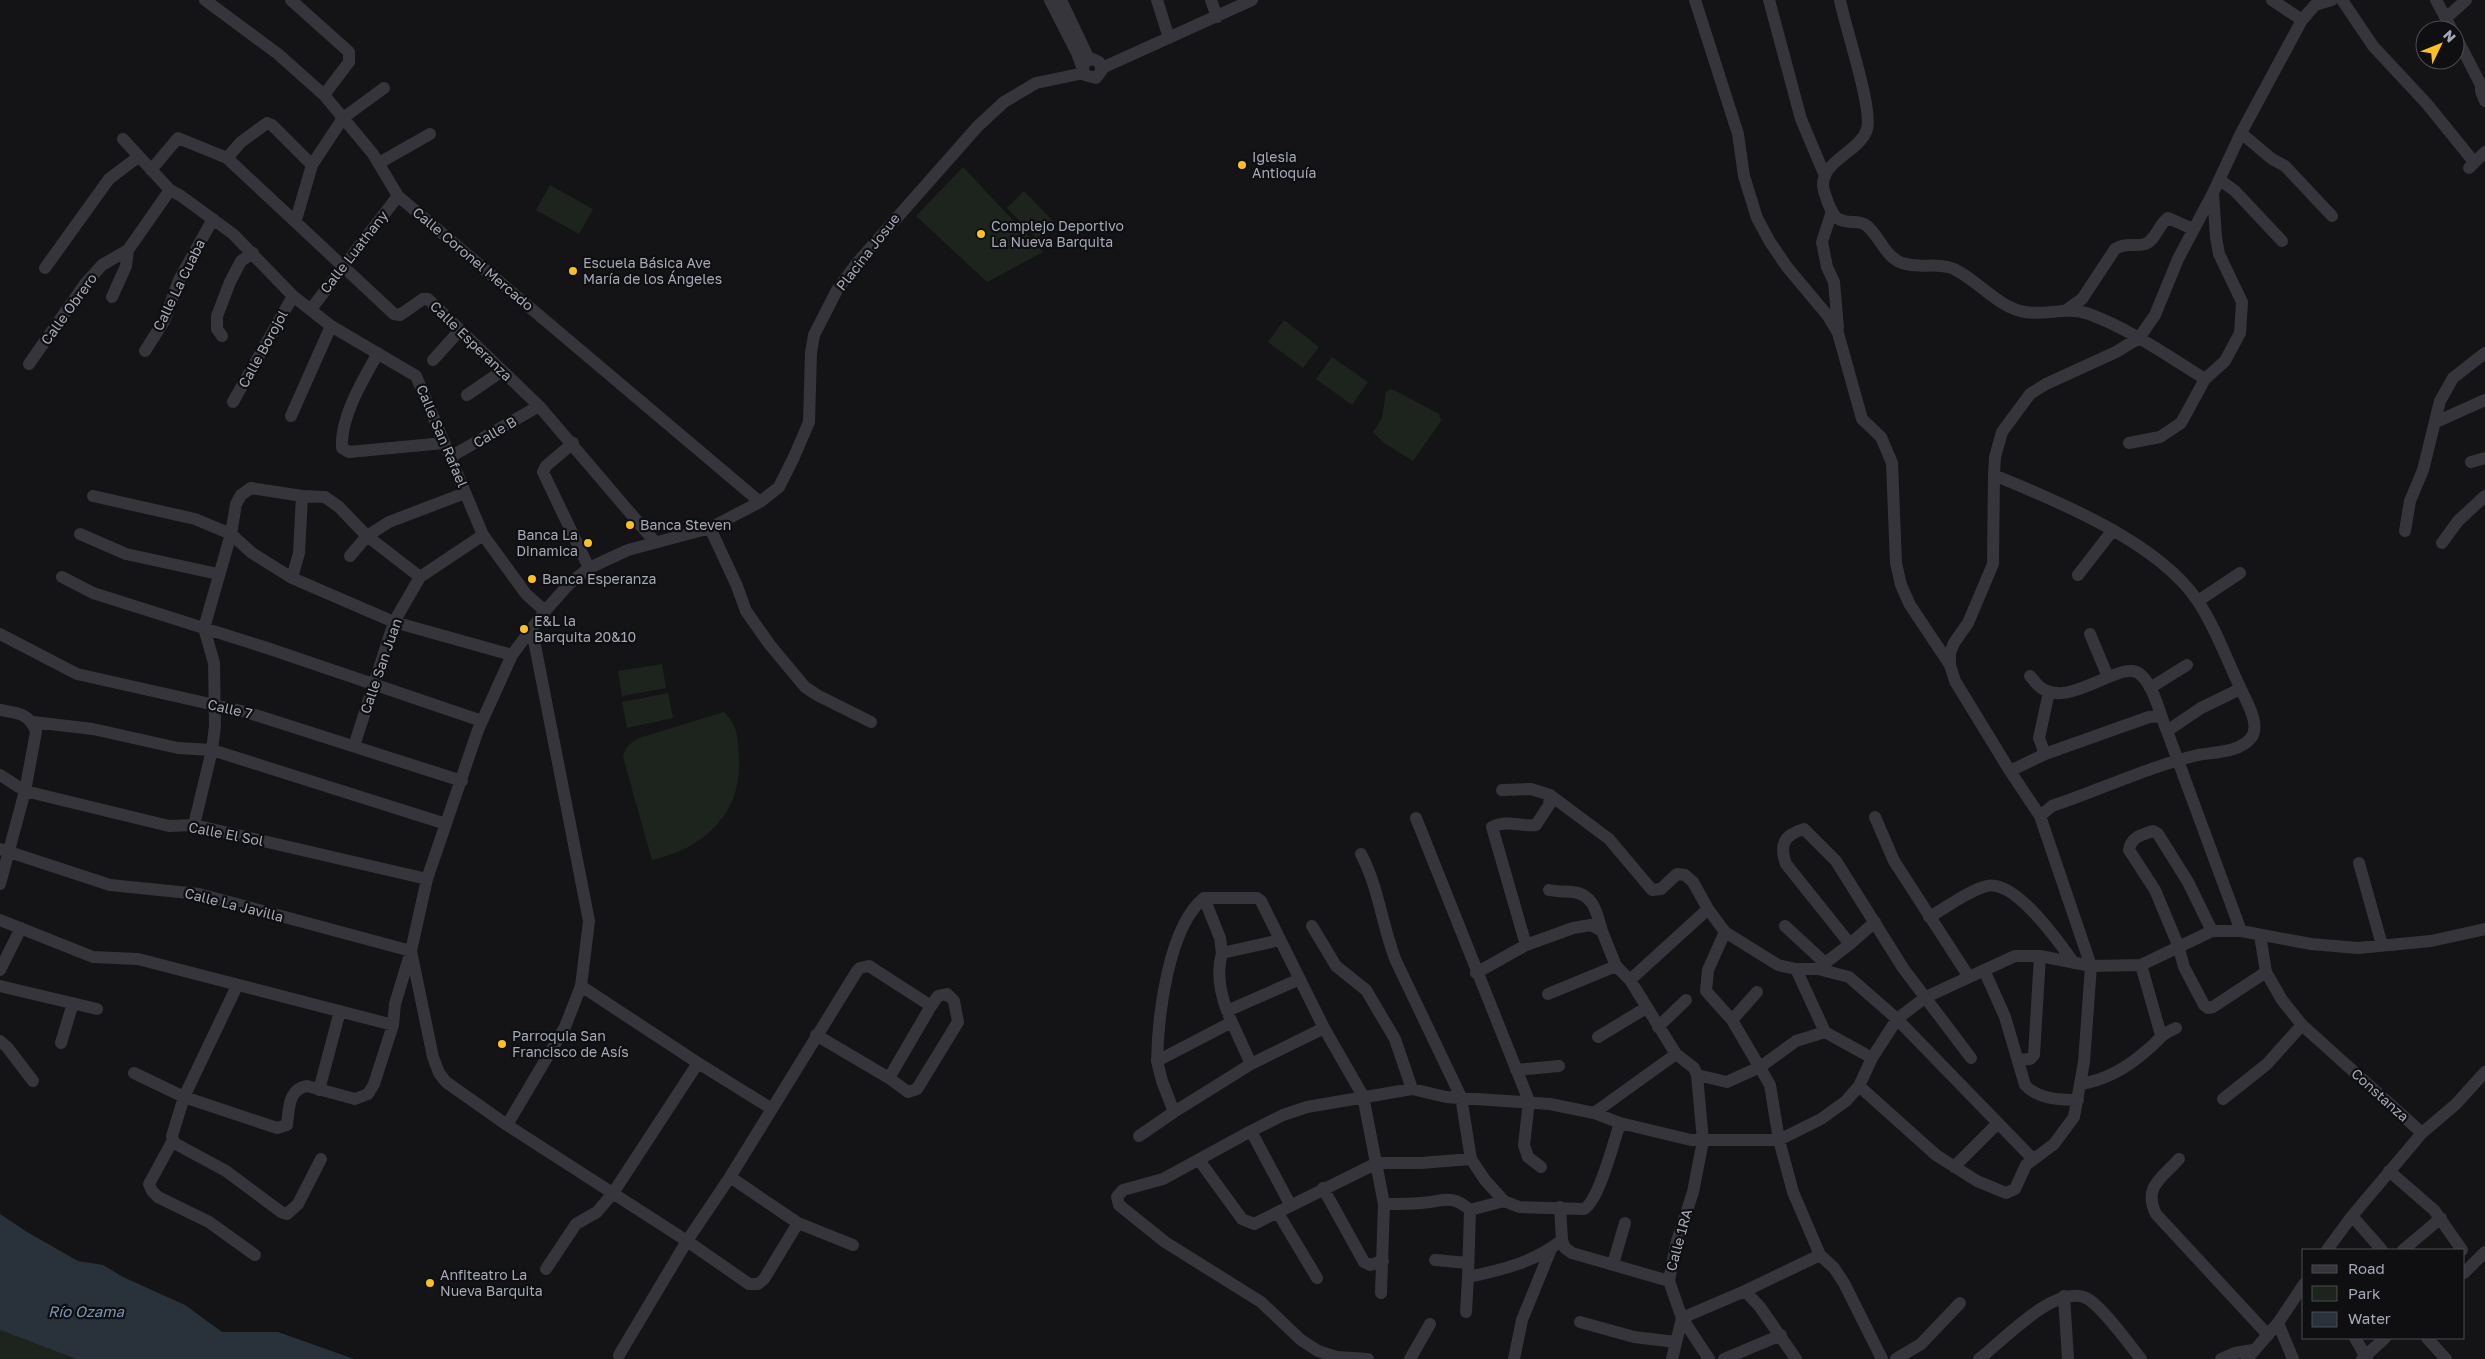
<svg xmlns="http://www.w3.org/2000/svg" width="2485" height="1359" viewBox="0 0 2485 1359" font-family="'Golos Text',sans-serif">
<rect width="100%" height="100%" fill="#141416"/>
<path fill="#1c241d" d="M963 167 1043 252 987 282 916 216Z
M550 185 593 209 579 234 536 210Z
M1024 191 1054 222 1037 239 1007 208Z
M1284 320 1319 347 1303 368 1268 342Z
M1332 357 1368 382 1352 405 1316 379Z
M1390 389 1394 390 1439 414 1441 421 1413 461 1384 443 1373 432 1382 418 1386 392Z
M662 664 666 688 622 696 618 671Z
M668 693 673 718 627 728 622 702Z
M724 712C738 727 738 737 739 758 742 814 704 848 652 860L623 757C625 745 632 742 642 737Z
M0 1330 76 1359H0Z"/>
<path fill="#29323a" d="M0 1214 27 1232 78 1261 103 1265 123 1277 185 1305 222 1332H278L354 1359H76L0 1330Z"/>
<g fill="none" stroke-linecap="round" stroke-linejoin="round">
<path stroke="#35353b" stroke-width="12" d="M205 0 278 54 324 95 373 154 398 196 760 502
M291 0 349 52V62L324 95
M1050 0 1077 53 1085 75 1096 78 1102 70 1099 62 1093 59 1086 61 1083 67
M1061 0 1088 57
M1157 0 1169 38
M1211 0 1217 17
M1695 0 1738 134 1744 176 1757 218 1770 242 1787 267 1828 316 1838 333 1862 419 1881 437 1892 463 1896 563 1901 585 1910 605 1950 665
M1769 0 1801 119 1825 176
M1840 0C1845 27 1873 108 1867 129 1860 153 1816 162 1824 191 1827 200 1830 212 1837 218 1846 225 1858 219 1866 225 1880 236 1884 256 1902 263 1919 269 1938 262 1954 269 1979 281 1997 307 2025 312 2047 316 2066 306 2089 314 2130 329 2168 356 2205 379
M2272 0 2302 20
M2342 0 2373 46 2427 104 2474 162
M2436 0 2452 30
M2446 18 2466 0
M2455 35 2481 85V91L2485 101
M1102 68 1252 0
M2241 133 2272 159 2285 166 2332 216
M123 139 170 190 181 196 233 234 293 296 331 326 416 376 483 535 526 594 545 611
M227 158 241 142 267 123 272 125 312 165
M379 163 430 134
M2469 168 2485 152
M151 170 178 138 227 158 394 314 400 315 423 299H428L539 406 655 542
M2220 180 2235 191 2282 241
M1832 211 1822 242 1827 267 1834 282 1838 328
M296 220 312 165 343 118 384 88
M45 268 109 179 138 157
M112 297 126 266 128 250
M311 309 398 196
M2068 309 2082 299 2115 249C2126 242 2134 247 2145 244 2155 241 2159 224 2168 218L2193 229
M222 336 217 329V316L230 282 241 261 253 253
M145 351 164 321 179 280 213 219
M378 353C363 380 340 417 342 448L349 452 444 443
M433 360 460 330
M29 364 85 284 102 265 128 250 170 190
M467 395 502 371
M233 402 293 296
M291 416 331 326
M2436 422 2485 400
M573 443 546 466 543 472 589 568
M2129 443 2160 437 2181 423 2205 379 2225 361 2240 333 2242 302 2219 254 2216 237 2213 193
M450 457 539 406
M2471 462 2485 458
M1994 475 1993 564 1968 623 1954 643 1950 653V665L1955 681 2010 771
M93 496 195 519 231 534 252 553 292 578 394 622 512 655
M710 528 737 586 746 611 770 645 805 687 817 695 871 722
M2405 531 2410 501 2423 470 2440 401 2453 378 2485 353
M80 534 126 554 218 574
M2442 543 2458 521 2485 496
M350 556 367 536 389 522 465 493
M2078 575 2113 530
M62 577 93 593 267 648 482 721
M292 578 299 553 302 496 325 497 339 507 367 536 420 577
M2198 601 2240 573
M0 634 77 674 246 712 462 781
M2090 634 2108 677
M2030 676C2033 679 2036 684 2040 687 2070 711 2123 656 2141 675 2155 688 2159 713 2167 731L2201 708 2240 689
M2150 688 2187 665
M0 710C17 713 30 713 36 732L25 791 0 884
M33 722 93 729 178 748 212 750 446 824
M2167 731 2241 931
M354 746 394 622 420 577 483 535
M2045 754 2039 738 2049 692
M0 775 25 791 169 826 194 825 427 879
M1502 790 1531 789 1550 795 1549 805 1536 825C1520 827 1507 819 1492 827L1526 945
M1550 795 1609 839 1652 890 1661 889 1677 874 1685 875 1693 882 1708 909 1725 932 1778 965 1796 969H1818L1849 977 1897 1019 2033 1159
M2040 816 2052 806C2100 790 2150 766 2198 755 2215 752 2240 752 2251 738 2262 724 2244 698 2239 685 2226 658 2215 626 2197 600 2158 542 2057 501 1994 475L1995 457 2002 432 2030 394 2046 384 2116 352 2139 338 2155 315 2178 259 2213 193 2241 133 2302 20 2315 5 2332 0
M1875 817 1894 861 1969 977
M1416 818 1529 1101 1524 1145 1528 1157 1541 1167
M194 825 212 750 215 726 214 663 204 628 231 534 236 504 241 495 251 488 302 496
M0 849 110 885 199 894 411 951 395 1004 393 1025 374 1084 368 1094 355 1099 307 1086C288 1089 289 1109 287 1125L277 1128 184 1097 134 1073
M1361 854C1379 888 1382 926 1396 961L1461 1097 1471 1159 1485 1180 1504 1201 1519 1207 1584 1209C1599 1201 1614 1141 1620 1123
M2359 863 2382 945
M1549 890C1558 892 1565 891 1573 892 1594 894 1597 914 1602 931
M1204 898 1220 938 1222 953
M1929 917C1948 907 1967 891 1987 886 2015 879 2059 942 2074 963
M0 920 93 957 138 959 393 1025
M1875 922 1850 944 1786 864C1779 844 1784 835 1804 829L1836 861 1903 968 1971 1058
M1312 926 1336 966 1366 990 1395 1039 1412 1089
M1785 926 1825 963
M2212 931 2188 882 2158 834 2153 831C2141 835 2131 837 2129 850L2155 890 2178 945 2184 967 2204 1005 2208 1008 2213 1007 2266 972
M1725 932 1708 970 1706 991 1732 1020 1770 1085 1779 1140 1793 1192 1820 1255 1834 1268 1844 1283 1882 1359
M2260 935 2266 972 2282 1000 2302 1025 2422 1133 2352 1216 2327 1250
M1280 940 1222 953C1216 973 1220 992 1227 1011L1300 979
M2141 965 2161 1035
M1820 967 1850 944
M1796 969 1825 1032 1872 1058
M0 970 21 928
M1984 970 2005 1017 2025 1085C2038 1099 2059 1100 2078 1100
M1476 973 1526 945 1573 928 1591 925 1602 931 1616 966 1630 980 1676 1054 1694 1068 1697 1075 1703 1141 1693 1192 1676 1244 1669 1281 1682 1318 1709 1359
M1630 980 1708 909
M0 986 97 1009
M237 986 184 1097 172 1136 173 1140 149 1184 152 1191 158 1197 209 1222 255 1255
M581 986 698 1063 772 1109
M1548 994 1616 966
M1229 1016 1251 1064 1324 1028
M1732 1020 1757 992
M1232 1022 1157 1061 1162 1081 1174 1112 1251 1064
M1658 1027 1686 1000
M1598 1037 1646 1008
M0 1041 7 1047 33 1081
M61 1043 73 1003
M2018 1060 2030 1059 2034 1055 2040 956
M1157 1061C1158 1016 1168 927 1204 898H1257L1261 901 1324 1028 1363 1096 1384 1204 1381 1293
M1516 1070 1559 1066
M1697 1075 1727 1082 1760 1067 1796 1041 1825 1032
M889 1078 908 1092 917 1089 958 1022 954 1001 947 994 938 996 931 1006
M2081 1084C2105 1080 2128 1067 2146 1051 2161 1040 2157 1036 2176 1028
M1859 1086 1936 1155 1977 1181 2006 1193 2015 1189 2026 1165 2054 1144 2074 1117 2084 1062 2091 966 2040 816 2010 771 2045 754 2149 717 2161 716
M319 1090 340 1011
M2223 1099 2267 1064 2302 1025
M1594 1113 1676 1054
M507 1125 565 1027 581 986 589 921 532 630
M1251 1131 1291 1206
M2422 1133 2456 1104 2485 1072
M1139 1136 1174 1112
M173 1140 176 1144 226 1171 281 1212 287 1214 298 1204 321 1159
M2179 1159C2161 1179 2143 1187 2156 1214L2268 1335
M1199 1160 1242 1219 1254 1224 1377 1163H1421L1471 1159
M1954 1167 1998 1123
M2389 1171 2434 1210 2462 1250
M730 1177 798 1223 853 1245
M1323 1188 1364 1262 1370 1265 1383 1261
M1384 1204C1396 1204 1409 1204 1421 1203 1442 1202 1451 1193 1470 1210
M1470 1210 1468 1277C1502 1270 1535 1262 1562 1240L1560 1207
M1470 1210 1504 1201
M1278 1213 1317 1278
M2352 1216 2382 1250
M798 1223 764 1279 758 1284H749L687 1241 507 1125 446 1082 439 1073 433 1057 411 951 427 879 478 730 512 655 545 611 569 584 589 568 628 550 710 528 760 502 779 487 794 457 809 422 811 353 814 335 837 290 857 263 978 126 1004 102 1036 83 1084 73
M1562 1240 1565 1248 1572 1253 1669 1281
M2403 1250 2441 1218
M1435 1260 1468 1263
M1613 1264 1625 1223
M546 1269 576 1224 597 1212 613 1193 698 1063
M2464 1273 2485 1252
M1745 1291 1760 1307 1796 1359
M2064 1296 2068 1359
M1466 1312 1468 1277
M1580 1322 1634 1337 1676 1342
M2278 1323 2293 1359
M2355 1338 2367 1359
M2427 1338 2446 1359
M619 1355 687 1241 730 1177 857 971 860 968 869 966 931 1006 889 1078 816 1035
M1368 1359 1337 1357 1318 1351 1301 1340 1261 1302 1165 1242 1119 1205 1117 1197 1123 1190 1163 1179 1251 1131 1283 1115 1307 1107 1412 1089 1446 1097 1550 1104 1594 1113 1620 1123 1691 1140H1779L1821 1119 1846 1101 1859 1086 1872 1058 1897 1019 1926 997 2015 956H2040L2091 966 2141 965 2212 931H2241L2311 944 2358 948 2431 941 2485 929
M1410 1359 1430 1324
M1514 1359 1522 1320 1551 1249
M1672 1359 1682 1318 1745 1291 1820 1255
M1724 1359 1781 1335
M1896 1359 1921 1344 1960 1303
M1979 1359C2002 1342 2057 1281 2088 1299 2103 1308 2129 1344 2141 1359
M2221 1359 2235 1353 2253 1350
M2247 1359 2278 1323 2304 1284
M2362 1359 2385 1338"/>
</g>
<g fill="#fbc026" stroke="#0f0f11" stroke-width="2">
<circle cx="1242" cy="165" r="5"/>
<circle cx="981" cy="234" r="5"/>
<circle cx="573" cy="271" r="5"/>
<circle cx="630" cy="525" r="5"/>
<circle cx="588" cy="543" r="5"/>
<circle cx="532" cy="579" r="5"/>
<circle cx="524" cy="629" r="5"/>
<circle cx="502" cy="1044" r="5"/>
<circle cx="430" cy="1283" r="5"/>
</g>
<g text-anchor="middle" stroke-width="4.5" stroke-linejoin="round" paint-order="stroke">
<g font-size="14" fill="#a5a9b7" stroke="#0f0f11" text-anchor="start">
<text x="1252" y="162">Iglesia<tspan x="1252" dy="16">Antioquía</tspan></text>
<text x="991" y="231">Complejo Deportivo<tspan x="991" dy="16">La Nueva Barquita</tspan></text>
<text x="583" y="268">Escuela Básica Ave<tspan x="583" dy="16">María de los Ángeles</tspan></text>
<text x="640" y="530">Banca Steven</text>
<text x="578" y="540" text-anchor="end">Banca La<tspan x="578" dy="16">Dinamica</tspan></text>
<text x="542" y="584">Banca Esperanza</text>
<text x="534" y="626">E&amp;L la<tspan x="534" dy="16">Barquita 20&amp;10</tspan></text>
<text x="512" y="1041">Parroquia San<tspan x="512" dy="16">Francisco de Asís</tspan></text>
<text x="440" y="1280">Anfiteatro La<tspan x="440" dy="16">Nueva Barquita</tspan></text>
</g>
<g font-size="14" fill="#a5a9b7" stroke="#0f0f11">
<text transform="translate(354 252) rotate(-52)" y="5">Calle Luathany</text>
<text transform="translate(868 252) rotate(-52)" y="5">Placina Josue</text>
<text transform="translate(473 259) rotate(40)" y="5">Calle Coronel Mercado</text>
<text transform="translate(179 285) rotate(-64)" y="5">Calle La Cuaba</text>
<text transform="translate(69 309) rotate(-54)" y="5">Calle Obrero</text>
<text transform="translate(471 341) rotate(44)" y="5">Calle Esperanza</text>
<text transform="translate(263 349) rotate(-61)" y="5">Calle Borojol</text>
<text transform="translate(495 432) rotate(-30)" y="5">Calle B</text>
<text transform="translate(442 436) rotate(67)" y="5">Calle San Rafael</text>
<text transform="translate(381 666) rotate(-71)" y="5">Calle San Juan</text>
<text transform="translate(230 709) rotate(13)" y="5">Calle 7</text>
<text transform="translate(226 834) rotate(11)" y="5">Calle El Sol</text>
<text transform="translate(234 905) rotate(14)" y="5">Calle La Javilla</text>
<text transform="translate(2380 1095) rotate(42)" y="5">Constanza</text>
<text transform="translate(1679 1240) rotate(-75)" y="5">Calle 1RA</text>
</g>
<g font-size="15" font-style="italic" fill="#7a95b4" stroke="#0f0f11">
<text x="86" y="1317">Río Ozama</text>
</g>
</g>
<rect x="2302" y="1249" width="162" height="90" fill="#0f0f11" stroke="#4b4d53"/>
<rect x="2312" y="1265" width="25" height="8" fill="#35353b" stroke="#4b4d53"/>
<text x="2348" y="1274" font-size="15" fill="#a5a9b7">Road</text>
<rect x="2312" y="1286" width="25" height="15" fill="#1c241d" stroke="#4b4d53"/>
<text x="2348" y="1299" font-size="15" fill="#a5a9b7">Park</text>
<rect x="2312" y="1312" width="25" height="15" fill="#29323a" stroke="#4b4d53"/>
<text x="2348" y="1324" font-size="15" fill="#a5a9b7">Water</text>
<g transform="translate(2440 45) rotate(47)"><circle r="24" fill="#0f0f11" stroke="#4b4d53"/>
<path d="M0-4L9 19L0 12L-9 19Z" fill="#fbc026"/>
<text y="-8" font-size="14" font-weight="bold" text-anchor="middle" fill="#a5a9b7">N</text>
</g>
</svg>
